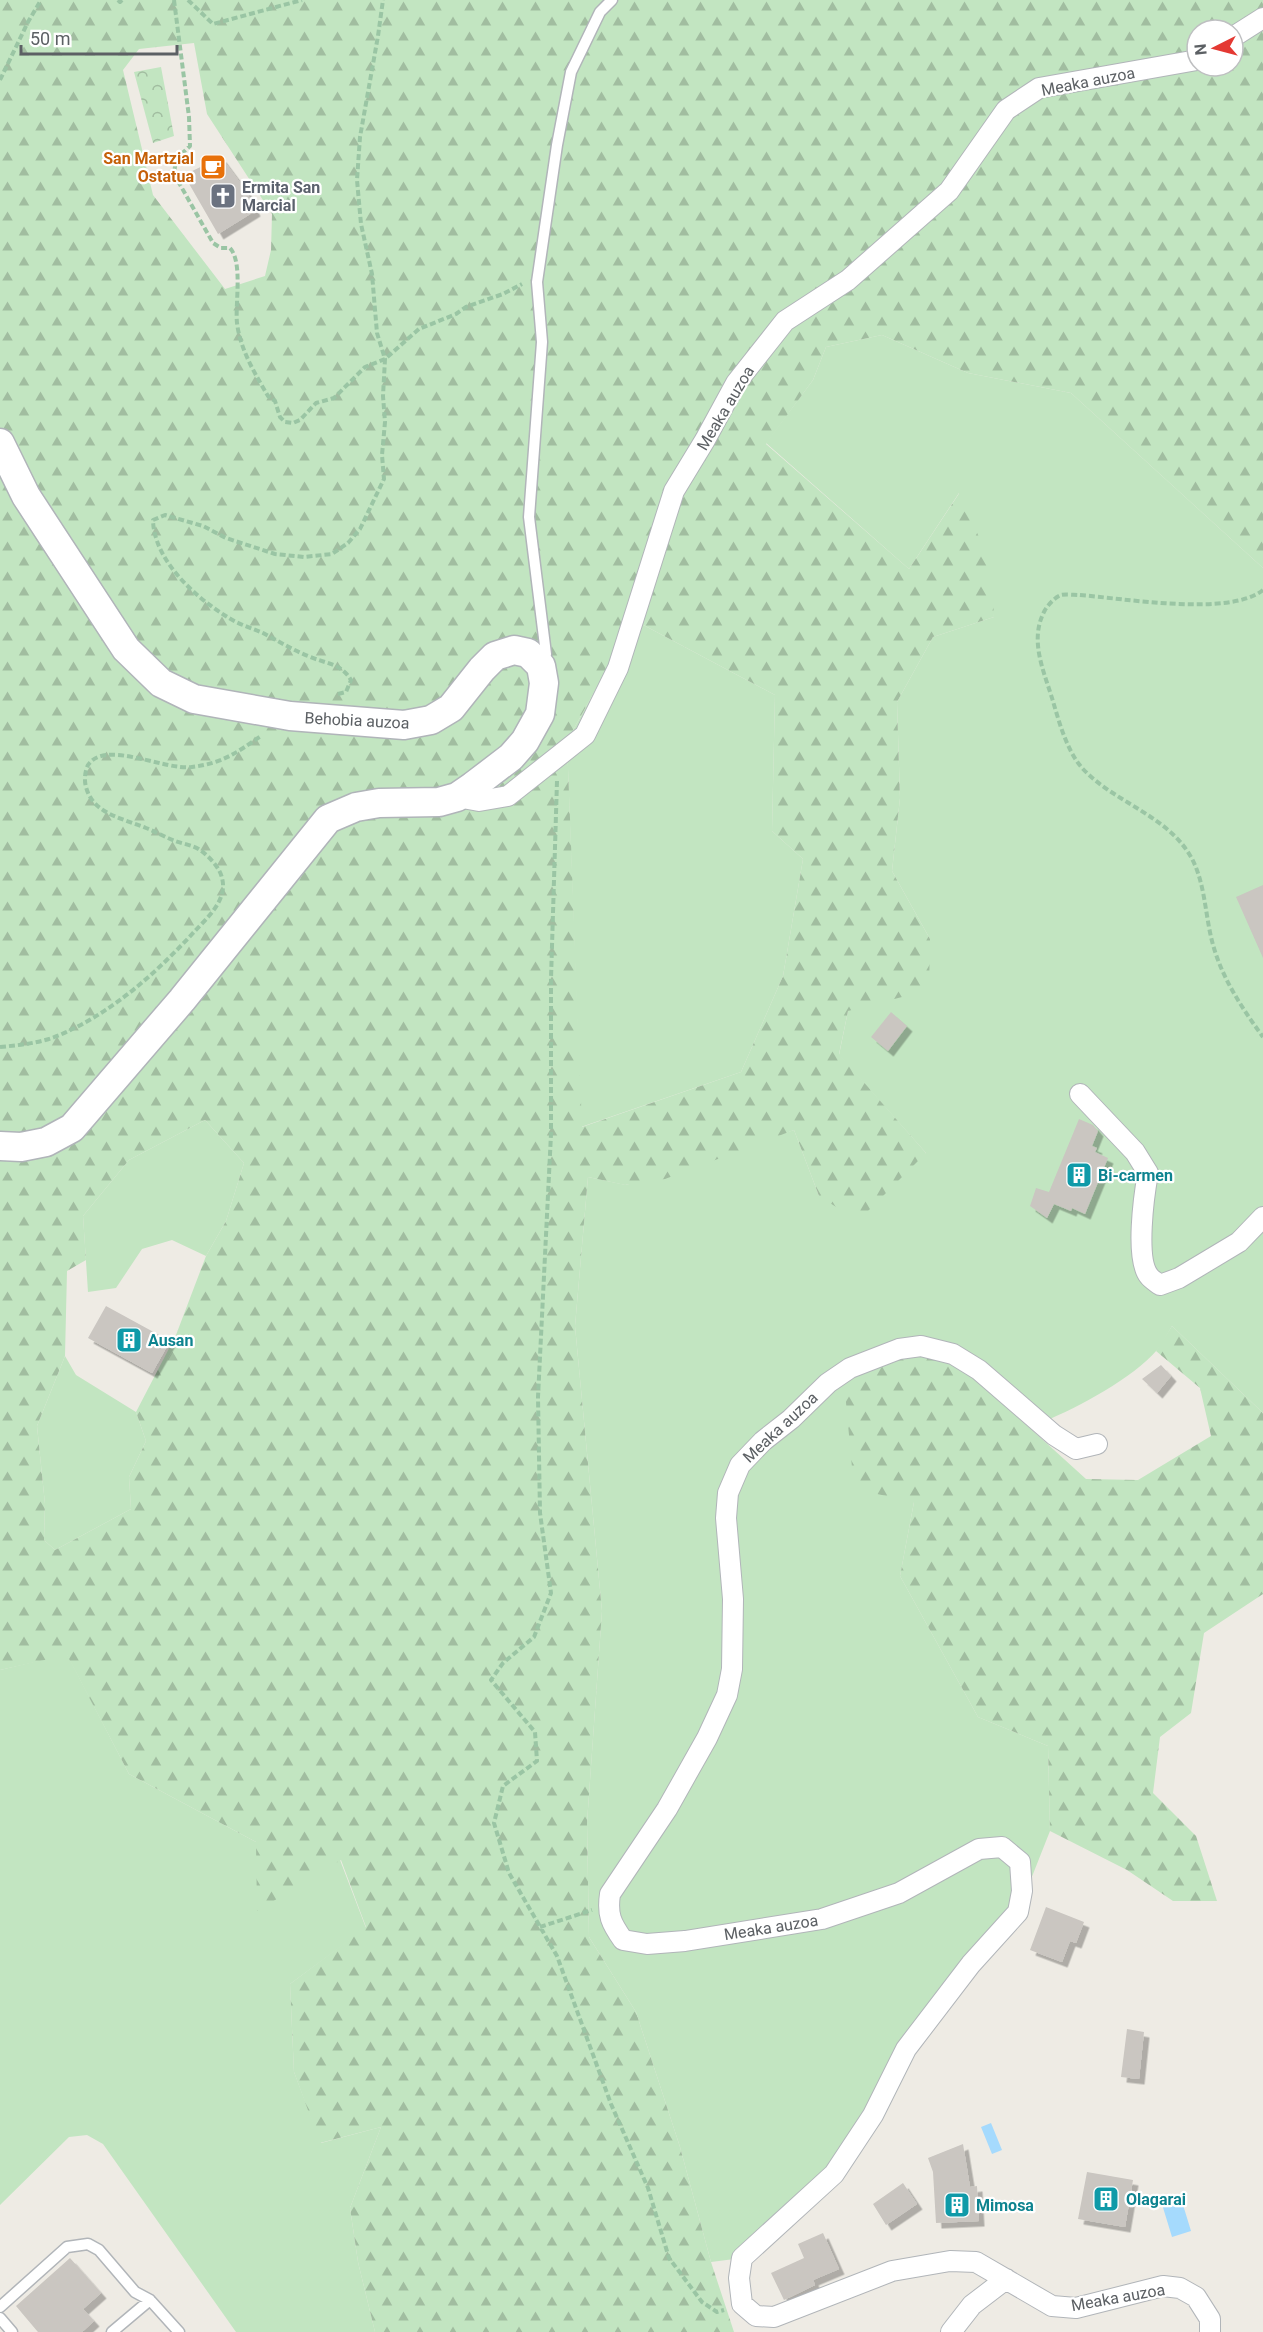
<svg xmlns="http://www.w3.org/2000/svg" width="1263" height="2332" viewBox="0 0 1263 2332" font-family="Roboto,sans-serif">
<defs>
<pattern id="forest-firs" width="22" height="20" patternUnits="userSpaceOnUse" patternTransform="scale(1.5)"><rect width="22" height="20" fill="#c2e5c1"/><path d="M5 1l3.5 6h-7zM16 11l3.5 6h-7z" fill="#a1bda0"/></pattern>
<pattern id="park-crowns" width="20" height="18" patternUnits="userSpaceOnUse" patternTransform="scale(1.5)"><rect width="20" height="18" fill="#c2e5c1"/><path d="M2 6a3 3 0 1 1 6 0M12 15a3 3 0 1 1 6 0" fill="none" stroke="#a1bda0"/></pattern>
<filter id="shadow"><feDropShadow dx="5.5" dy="5.5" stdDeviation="0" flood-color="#0004"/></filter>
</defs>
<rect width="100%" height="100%" fill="#eeebe4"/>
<path fill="#c2e5c1" d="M882 335 968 373 1071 393 1263 568V1413L1172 1326C1167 1334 1163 1343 1157 1350 1133 1378 1079 1407 1045 1421L963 1351 914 1502 900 1576 978 1717 1048 1746 1050 1831 1018 1912 906 2049 834 2174 742 2258 711 2262 680 2147 636 2012 589 1937 587 1823 602 1611 575 1326 588 1177 626 1185 794 1130 819 1196 926 1153 839 1055 848 1011 930 939 892 871 900 798 897 702 933 637 994 617 959 493 909 569 766 443 813 380 826 347Z
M634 620 775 695 772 831 803 859 783 976 741 1072 581 1127 567 741Z
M205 1120 244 1163 226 1221 206 1256 172 1240 142 1249 116 1288 88 1292 83 1216 129 1160Z
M65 1356 76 1375 136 1412 146 1441 129 1477 131 1509 55 1550 44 1540 45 1504 37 1426Z
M67 1654 129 1774 256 1842 340 1860 366 1928 290 1984 294 2072 321 2143 381 2127 350 2208 358 2262 375 2332H236L103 2144 87 2135 69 2137 0 2205V1670Z"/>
<path fill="url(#forest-firs)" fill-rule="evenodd" d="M0 0H1263V568L1071 393 968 373 882 335 826 347 813 380 766 444 909 569 960 492 991 566 994 617 933 637 897 702 900 798 892 871 930 939 929 990 848 1011 839 1054 926 1153 858 1221 819 1196 794 1130 665 1179 625 1185 588 1177 575 1326 602 1611 587 1823 589 1937 636 2012 680 2147 711 2262 734 2332H375L358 2262 350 2208 381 2127 320 2143 294 2072 290 1984 366 1927 341 1860 257 1911 256 1842 129 1774 67 1655 0 1670ZM1197 30H1233V66H1197ZM194 43 207 114 272 214 271 250 265 276 225 289 153 195 123 70 139 49ZM634 620 775 695 772 831 803 859 783 976 741 1072 582 1127 567 741ZM205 1120 244 1163 226 1221 206 1256 176 1335 136 1412 146 1441 129 1477 131 1509 55 1550 44 1540 45 1504 37 1426 65 1356 67 1271 86 1260 83 1216 129 1160Z
M1172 1326 1263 1413V1594L1204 1633 1191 1713 1160 1737 1153 1793 1196 1836 1217 1901H1173L1127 1870 1050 1831 1048 1746 978 1717 900 1576 914 1502 854 1489 844 1381 892 1357 926 1354 959 1364 1086 1479 1138 1480 1211 1436 1200 1388 1156 1351Z"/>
<path fill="url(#park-crowns)" d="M161 67 174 136 153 143 134 72Z"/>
<path fill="#a5dafd" d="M991 2123 1002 2150 992 2154 981 2127Z
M1180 2195 1191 2231 1172 2237 1161 2201Z"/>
<path fill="#cac6c1" filter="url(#shadow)" d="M221 157 247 192 255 211 218 234 184 175Z
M1263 885V958L1236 897Z
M891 1012 907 1026 888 1051 871 1037Z
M1079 1119 1093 1125 1098 1131 1092 1146 1097 1148 1095 1152 1108 1158 1085 1214 1072 1208 1071 1211 1054 1204 1047 1218 1030 1206 1036 1188 1049 1192Z
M106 1306 170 1341 152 1373 88 1338Z
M1161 1365 1171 1376 1157 1393 1142 1379Z
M1046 1907 1084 1922 1076 1943 1070 1941 1062 1962 1030 1950Z
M1127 2029 1144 2032 1139 2079 1121 2077Z
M963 2144 970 2187 977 2186 979 2221 936 2223 933 2172 928 2158Z
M1087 2172 1133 2180 1125 2227 1078 2219Z
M903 2183 917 2204 886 2225 873 2204Z
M823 2233 839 2269 813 2280 815 2285 784 2300 771 2273 804 2258 798 2244Z
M70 2258 101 2293 83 2309 94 2321 82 2332H38L16 2306Z"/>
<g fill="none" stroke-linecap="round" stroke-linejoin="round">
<g stroke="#b1b5b9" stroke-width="13">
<path id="lane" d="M542 664 546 654 529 517 542 342 537 282 557 145 571 72 600 12 612 0
M0 2307 67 2247 88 2244 99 2250 135 2292 150 2300 179 2332
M0 2318 12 2332
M112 2332 150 2300"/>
</g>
<g stroke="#b1b5b9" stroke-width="22">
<path id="street" d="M1233 37 1263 18
M457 797 479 801 508 796 585 735 618 668 674 491 705 440 736 383 785 321 848 280 949 191 1006 110 1039 88 1197 60
M1080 1094 1135 1152 1148 1173C1144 1195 1135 1259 1149 1276 1151 1279 1156 1282 1160 1285L1179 1278 1239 1242 1263 1217
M1097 1444 1076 1449 1054 1435 979 1370 953 1354 921 1346 899 1349 850 1368 828 1383 791 1419 763 1441 740 1465 728 1493 726 1518 733 1599 732 1669 727 1695 707 1738 667 1809 610 1894C607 1915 611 1923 623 1940L647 1944 685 1941 822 1919 899 1893 979 1849 1002 1847 1020 1862 1022 1891 1018 1912 971 1964 906 2049 873 2115 834 2174 742 2258 739 2278 742 2304 756 2316 774 2317 892 2271 950 2261 976 2262 1052 2306 1076 2308 1163 2286 1180 2288 1196 2297 1210 2319V2332
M951 2332 972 2305 1006 2279"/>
</g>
<g stroke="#b0b4b9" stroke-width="31">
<path id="secondary" d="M0 443 26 496 126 649 161 683 194 699 290 716 404 725 431 720 451 708 482 669 495 656 514 650 528 653 541 666 544 683 540 714 525 741 511 757 473 786 457 797 439 802 379 803 356 807 328 819 182 1000 72 1128 46 1142 21 1147 0 1146"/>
</g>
<path stroke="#9ac5a4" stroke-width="4" stroke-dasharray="6 3" stroke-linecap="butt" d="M118 0 120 2 122 0
M174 0 189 117 190 146 176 159 174 174 213 243 221 248H230C243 262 235 304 237 323 240 349 255 374 268 396L275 401 280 417 285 422 293 423 300 420 316 403 334 398 365 367 385 359 419 329 456 314 466 307 503 294 522 284
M188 0 213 24 302 0
M0 80 28 22 41 0
M1263 590C1230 617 1122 598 1079 595 1074 595 1066 594 1061 595 1054 598 1049 604 1045 610 1029 639 1043 669 1052 698 1059 721 1066 750 1083 769 1115 803 1167 815 1191 857 1205 882 1205 914 1212 941 1221 977 1242 1008 1263 1037
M338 694 346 692 351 680C341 663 326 664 308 656 293 650 278 641 263 633 252 628 240 625 229 618 196 598 154 561 153 520L165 515 203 526 226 538 275 554 304 557 332 554 348 543 360 529 384 479 382 455 385 422 383 396 385 359 377 333 372 274 361 224 357 180 360 137 378 36 383 0
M557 781 551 979V1134L538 1397 540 1513 551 1593 534 1637 503 1663 491 1680 535 1732 537 1761 503 1786 494 1823 509 1873 557 1956 611 2104 648 2188 669 2258 702 2302 717 2312 724 2310
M0 1047C21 1045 42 1043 62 1034 114 1011 156 973 194 932 207 918 228 900 222 878 220 868 209 856 200 850 193 845 183 844 175 841 165 837 156 832 146 828 122 818 93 814 86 787 84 780 85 771 88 765 105 739 165 771 192 767 223 763 236 753 261 736
M540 1927 592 1910"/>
<use href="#lane" stroke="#fff" stroke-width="10"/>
<use href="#street" stroke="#fff" stroke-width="20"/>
<use href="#secondary" stroke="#fff" stroke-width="28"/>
</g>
<defs>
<g id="cafe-square" transform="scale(1.35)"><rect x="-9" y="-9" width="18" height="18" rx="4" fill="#e8710a" stroke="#fff"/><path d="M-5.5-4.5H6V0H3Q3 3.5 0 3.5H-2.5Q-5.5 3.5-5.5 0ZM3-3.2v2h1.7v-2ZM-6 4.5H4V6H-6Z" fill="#fff"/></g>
<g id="church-square" transform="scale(1.35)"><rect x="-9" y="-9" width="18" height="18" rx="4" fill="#6b7280" stroke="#fff"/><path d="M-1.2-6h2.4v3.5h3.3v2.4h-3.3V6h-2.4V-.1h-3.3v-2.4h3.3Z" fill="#fff"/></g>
<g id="building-square" transform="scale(1.35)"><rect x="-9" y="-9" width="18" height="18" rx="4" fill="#0f9aa8" stroke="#fff"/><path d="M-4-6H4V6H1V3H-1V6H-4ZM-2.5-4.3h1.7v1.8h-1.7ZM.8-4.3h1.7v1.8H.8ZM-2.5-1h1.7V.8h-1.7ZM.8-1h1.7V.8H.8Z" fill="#fff"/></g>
</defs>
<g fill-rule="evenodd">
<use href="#cafe-square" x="213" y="167"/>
<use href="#church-square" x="223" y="196"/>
<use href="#building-square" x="1079" y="1175"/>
<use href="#building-square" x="129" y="1340"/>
<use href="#building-square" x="1106" y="2199"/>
<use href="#building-square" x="957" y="2205"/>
</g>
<g text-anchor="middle" stroke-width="4.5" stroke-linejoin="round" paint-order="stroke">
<g font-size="16" fill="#5c6064" stroke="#fff">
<text transform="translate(1088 81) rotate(-11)" y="6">Meaka auzoa</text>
<text transform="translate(725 408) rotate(-59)" y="6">Meaka auzoa</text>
<text transform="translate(357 720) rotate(3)" y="6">Behobia auzoa</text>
<text transform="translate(780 1427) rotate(-43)" y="6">Meaka auzoa</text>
<text transform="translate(771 1927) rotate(-9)" y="6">Meaka auzoa</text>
<text transform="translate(1118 2297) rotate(-10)" y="6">Meaka auzoa</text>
</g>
<g font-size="16" font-weight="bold" fill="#c56008" stroke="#fff" text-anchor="end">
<text x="194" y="164">San Martzial<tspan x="194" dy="18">Ostatua</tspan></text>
</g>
<g font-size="16" font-weight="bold" fill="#5b616d" stroke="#fff" text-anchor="start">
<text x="242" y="193">Ermita San<tspan x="242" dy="18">Marcial</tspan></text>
</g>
<g font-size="16" font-weight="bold" fill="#0d838f" stroke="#fff" text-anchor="start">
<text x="1098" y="1181">Bi-carmen</text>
<text x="148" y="1346">Ausan</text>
<text x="1126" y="2205">Olagarai</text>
<text x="976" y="2211">Mimosa</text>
</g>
</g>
<g transform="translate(1215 48) rotate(264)"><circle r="28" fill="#ffffff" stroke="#bebfc1" stroke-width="1.5"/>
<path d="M0-4.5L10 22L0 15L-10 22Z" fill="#e43933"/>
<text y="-9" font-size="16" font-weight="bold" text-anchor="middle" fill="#5c6064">N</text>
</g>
<path d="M21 45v9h156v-9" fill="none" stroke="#5c6064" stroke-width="3"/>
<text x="30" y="45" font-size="18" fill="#5c6064" stroke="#ffffff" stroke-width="4.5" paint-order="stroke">50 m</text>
</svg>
